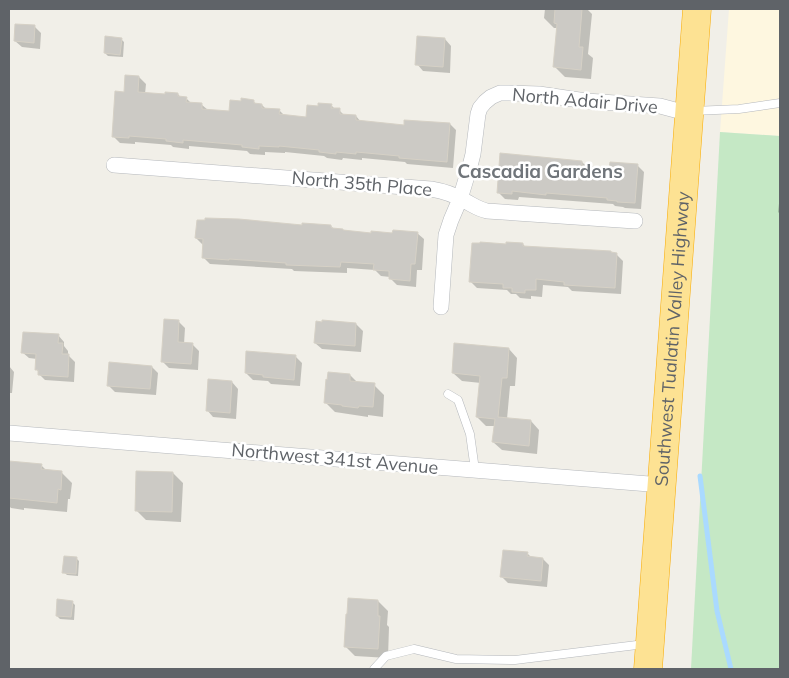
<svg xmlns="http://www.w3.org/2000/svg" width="789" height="678" viewBox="0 0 789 678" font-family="Mulish,sans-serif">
<rect width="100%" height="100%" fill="#f1efe8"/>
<path fill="#fef7e0" d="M729 9H780V136L720 132Z"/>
<path fill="#c5e8c5" d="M720 132 780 136V669H691Z"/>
<path fill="#0003" d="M545 9H587L592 14 588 54 593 58 591 79 565 77 555 67 557 28H554L544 18Z
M34 26 41 33 40 49 22 47 15 41Z
M121 39 124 42 123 57 108 56 105 53Z
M445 39 451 46 450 73 423 71 417 64Z
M139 77 146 84 145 94H178L181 98H186L192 104 202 105 208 110 230 112 253 101 257 105H262L266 109 279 110 285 116 307 118 331 105 335 109 339 110 345 116H356L361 122 405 126 450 124 456 130 453 168 407 164 405 162 362 158V160L343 158 342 160 327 158 324 156 285 152V153L265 152V155L250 154 247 151 189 146V149L173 147 171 145 135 142V144L120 143 113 136 125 93Z
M582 162 587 167 610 169 637 165 644 172 641 209 625 208 623 207 615 206 613 204 519 197 518 200 505 199 498 192Z
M780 195V214L778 212Z
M303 226H331L334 229 372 234 417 233 424 239 422 270H417L416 287 397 285 390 278V277L381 276 375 270 347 268V273L294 271 292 269 210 264 203 257V245L196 238Z
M523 244 526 248 616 254 623 261 621 294 572 291 568 287 543 285 542 297 531 296V299L520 298 516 294H511L507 290 477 288 471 282 507 245Z
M179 322 185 328 184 344H192L199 351 198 370 169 368 162 361Z
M356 324 363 331 361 352 322 349 315 343Z
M58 335 64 342V346L68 351V355L75 362 74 382 45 380 39 374V372L36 369 37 359 29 358 22 352Z
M509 349 517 358 515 386H510L507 419 531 421 539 430 537 454 502 450 493 442 495 426H486L477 417 481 383 462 381 453 373Z
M295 356 302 363 300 386 271 384 268 381 253 380 246 373Z
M9 366 14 372 12 393H9Z
M152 367 158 373 156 395 115 392 109 386Z
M350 375 358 383 374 385 384 395 383 417 368 415V417L335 412 325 402Z
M232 382 238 389 236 419 213 417 207 410Z
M9 462 41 465 47 471 62 473 72 483 70 499H68L67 512 24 508V510L11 508 9 506Z
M173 473 183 483 181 522 146 520 136 510Z
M527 553 532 558 543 559 549 565 547 587 508 583 502 577Z
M76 558 79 561 78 576 67 575 64 572Z
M378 601 388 611 387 625 389 627 388 658 355 656 345 646Z
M72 602 75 605 74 620 60 619 57 616Z"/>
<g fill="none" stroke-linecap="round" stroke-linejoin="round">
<path stroke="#aadaff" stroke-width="5" d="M700 476 717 611 731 669"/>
</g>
<path fill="#cccac5" stroke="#d6d1c6" d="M555 9H582L579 47H583L581 70 553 67 557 24 554 23Z
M15 24 35 25 34 43 14 41Z
M105 36 122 38 120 55 104 53Z
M417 36 445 38 443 67 415 65Z
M125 75 139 76 138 92 165 94V92L178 93V96L187 97 186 102 202 103V109L229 111 230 100 241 101V98L254 100V103L262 104V108L280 109 279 114 306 117 307 105 318 106V103L332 104 331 108H340V114L356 115V120L404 125V120L450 123 447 162 399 158V156L356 152V154L336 152V154L319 152V150L279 146V147L259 146V149L242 147V145L183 140V143L166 141V139L129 136V138L112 137 115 91 124 92Z
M500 153 582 161V166L609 168 610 162 638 164 635 203 617 202V201L607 200V198L546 193V195L512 191V194L497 193Z
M205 218 239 219 302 225V223L331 225V227L332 228 343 229V230L371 233V231L392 233 393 230 418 232 415 264H411L410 281 389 279V271L373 270 374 264 341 262 340 267 286 265V263L229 259V260L202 258 203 239 195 238 197 220H205Z
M480 242 506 244V242L523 243V246L611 251V252L617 253 615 288 564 285V282L536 279V290H525V293L512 292V288H503V284L469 282 472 243H480Z
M164 319 179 320 178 342 193 343 191 364 161 362Z
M322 320 356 323 355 346 314 343 316 321 322 322Z
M23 332 59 334 58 343H63L62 354H69L68 377 38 375V370H35L36 354 21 353Z
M454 343 509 348 507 378H502L498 417 531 420 529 446 492 442 495 419 476 417 480 376 452 373Z
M246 351 296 355 294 380 263 377V375L245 373Z
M109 362 152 366 150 389 107 386Z
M328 372 350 374V381L375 383 373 407 359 406 358 408 342 406V405L324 403 326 379 327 380Z
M208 379 232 381 230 413 206 411Z
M9 461 42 464 41 469 62 471 61 490 58 489 57 503 9 498Z
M136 471 173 472 172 512 135 511Z
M503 550 528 552 527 556 543 558 541 581 500 577Z
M64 556 77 557 76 574 62 573Z
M348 598 378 600V616H380L378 649 344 647 346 614H347Z
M57 599 73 601 71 617 56 616Z"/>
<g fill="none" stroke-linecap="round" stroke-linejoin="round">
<g stroke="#b5b8bc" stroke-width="9">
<path id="lane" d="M693 111 739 109 780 103
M448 394 458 400 470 434 475 470
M374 669 386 656 414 649 456 659 515 660 645 644"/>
</g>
<g stroke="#b5b8bc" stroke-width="16">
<path id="street" d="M114 165 431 189C443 191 455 195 465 201 473 205 478 209 487 211L635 221
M441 307 446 235 451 220 460 199 470 166 473 154 478 114 480 108 485 102 491 97 500 93H509L539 94 586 101 660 106 675 110 689 112
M9 433 662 485"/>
</g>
<g stroke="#f9ab00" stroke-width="29">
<g id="highway">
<path id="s1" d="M648 669 697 9"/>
</g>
</g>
<use href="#lane" stroke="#fff" stroke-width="8"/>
<use href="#street" stroke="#fff" stroke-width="15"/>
<use href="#highway" stroke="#fde293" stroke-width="28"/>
</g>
<g text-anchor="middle" stroke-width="5" stroke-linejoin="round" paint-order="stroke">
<g font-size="18" fill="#5f6368" stroke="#fff">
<text transform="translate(585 101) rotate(5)" y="6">North Adair Drive</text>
<text transform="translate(362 184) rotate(5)" y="6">North 35th Place</text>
<text dy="6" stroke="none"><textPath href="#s1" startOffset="331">Southwest Tualatin Valley Highway</textPath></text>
<text transform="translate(335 459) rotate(5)" y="6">Northwest 341st Avenue</text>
</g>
<g font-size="19" font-weight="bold" fill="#70757a" stroke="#fff">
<text x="540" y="178">Cascadia Gardens</text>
</g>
</g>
<rect width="789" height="678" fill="none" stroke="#5f6368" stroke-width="20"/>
</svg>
